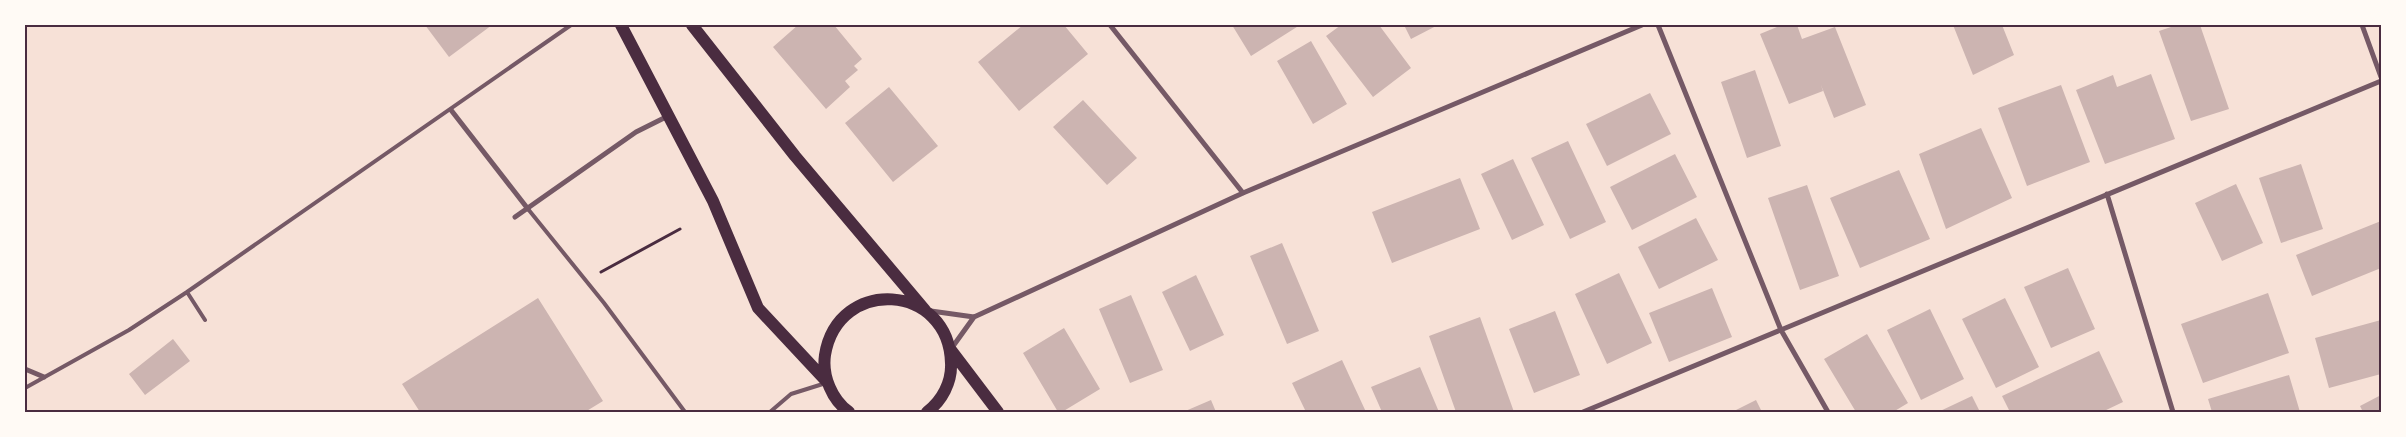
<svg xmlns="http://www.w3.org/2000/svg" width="2406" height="437" viewBox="0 0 2406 437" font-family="'Archivo Narrow',sans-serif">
<rect width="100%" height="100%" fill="#f7e1d7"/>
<path fill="#ccb4b1" d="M425 25H492L449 57Z
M798 25H806L808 27 811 25H834L862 59 854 66 858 70 845 81 850 87 826 109 773 47Z
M1023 25H1064L1088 54 1019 111 978 62Z
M1232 25H1300L1251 56Z
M1341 25H1379L1411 68 1373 97 1326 36Z
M1404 25H1438L1411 39Z
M1782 25H1797L1802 39 1835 27 1866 105 1834 118 1821 85 1823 91 1789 104 1760 34Z
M1953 25H2002L2014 55 1973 75Z
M2177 25H2200L2229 109 2191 121 2159 31Z
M1311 41 1347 104 1313 124 1277 61Z
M1755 70 1781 146 1747 158 1721 82Z
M2151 74 2175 139 2105 164 2076 90 2113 75 2117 87Z
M2061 85 2090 162 2027 186 1998 108Z
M889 87 938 146 893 182 845 123Z
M1650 93 1671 134 1607 166 1586 124Z
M1083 100 1137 158 1107 185 1053 127Z
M1981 128 2012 198 1946 229 1919 154Z
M1568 141 1606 222 1570 239 1531 158Z
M1675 154 1697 197 1632 230 1610 187Z
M1513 159 1544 225 1512 240 1481 174Z
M2301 164 2323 229 2281 243 2259 178Z
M1899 170 1930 239 1860 268 1830 198Z
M1460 178 1480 229 1392 263 1372 212Z
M2236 184 2263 243 2222 261 2195 203Z
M1807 185 1839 276 1800 290 1768 198Z
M1696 218 1718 260 1659 289 1638 247Z
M2381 221V268L2312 296 2296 255Z
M1282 243 1319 331 1287 344 1250 256Z
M2068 268 2095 329 2051 348 2024 287Z
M1619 273 1652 343 1607 364 1575 294Z
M1196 275 1224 335 1190 351 1162 292Z
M1712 288 1732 337 1669 362 1649 313Z
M2268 293 2289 353 2203 383 2181 324Z
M1131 295 1163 370 1130 383 1099 309Z
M538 298 603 401 585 412H420L402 384Z
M2005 298 2039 367 1996 388 1962 319Z
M1930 309 1964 379 1921 400 1887 330Z
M1555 311 1580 375 1534 393 1509 329Z
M1480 317 1514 412H1456L1429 336Z
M2381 320V374L2329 388 2315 338Z
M1064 328 1100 389 1062 412H1058L1023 353Z
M1867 334 1908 403 1893 412H1856L1824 359Z
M173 339 190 361 145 395 129 374Z
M2099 351 2123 402 2102 412H2010L2002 396Z
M1342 360 1366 412H1306L1292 383Z
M1420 367 1439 412H1382L1371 387Z
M2289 375 2300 412H2212L2208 399Z
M2381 395V412H2363L2360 406Z
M1972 396 1980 412H1938Z
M1211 400 1216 412H1183Z
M1756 400 1762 412H1732Z"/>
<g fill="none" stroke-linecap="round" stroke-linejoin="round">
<path stroke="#4a2c40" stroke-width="3" d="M601 272 680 229"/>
<path stroke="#755966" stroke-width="4" d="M528 209 604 303 685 412
M187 292 205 320
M25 388 129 330 187 292 571 25
M770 412 791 394 826 383"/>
<path stroke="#755966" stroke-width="5" d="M1110 25 1243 193
M1658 25 1781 330 1828 412
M2362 25 2381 77
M451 110 528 209
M2107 194 2173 412
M515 217 636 132 668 116
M931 311 974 317 1243 193 1642 25
M951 349 974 317
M25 369 44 377
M1583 412 2381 81"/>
<path stroke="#4a2c40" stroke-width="12" d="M621 25 713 201 758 308 828 383
M692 25 795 156 925 310
M951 350 998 412
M849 412C832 400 822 376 825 355 838 276 949 283 951 363 952 382 942 401 927 412"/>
</g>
<rect width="2406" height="437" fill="none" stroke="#fffaf5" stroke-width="52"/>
<rect x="26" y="26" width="2354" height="385" fill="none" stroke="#4a2c40" stroke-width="2"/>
</svg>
